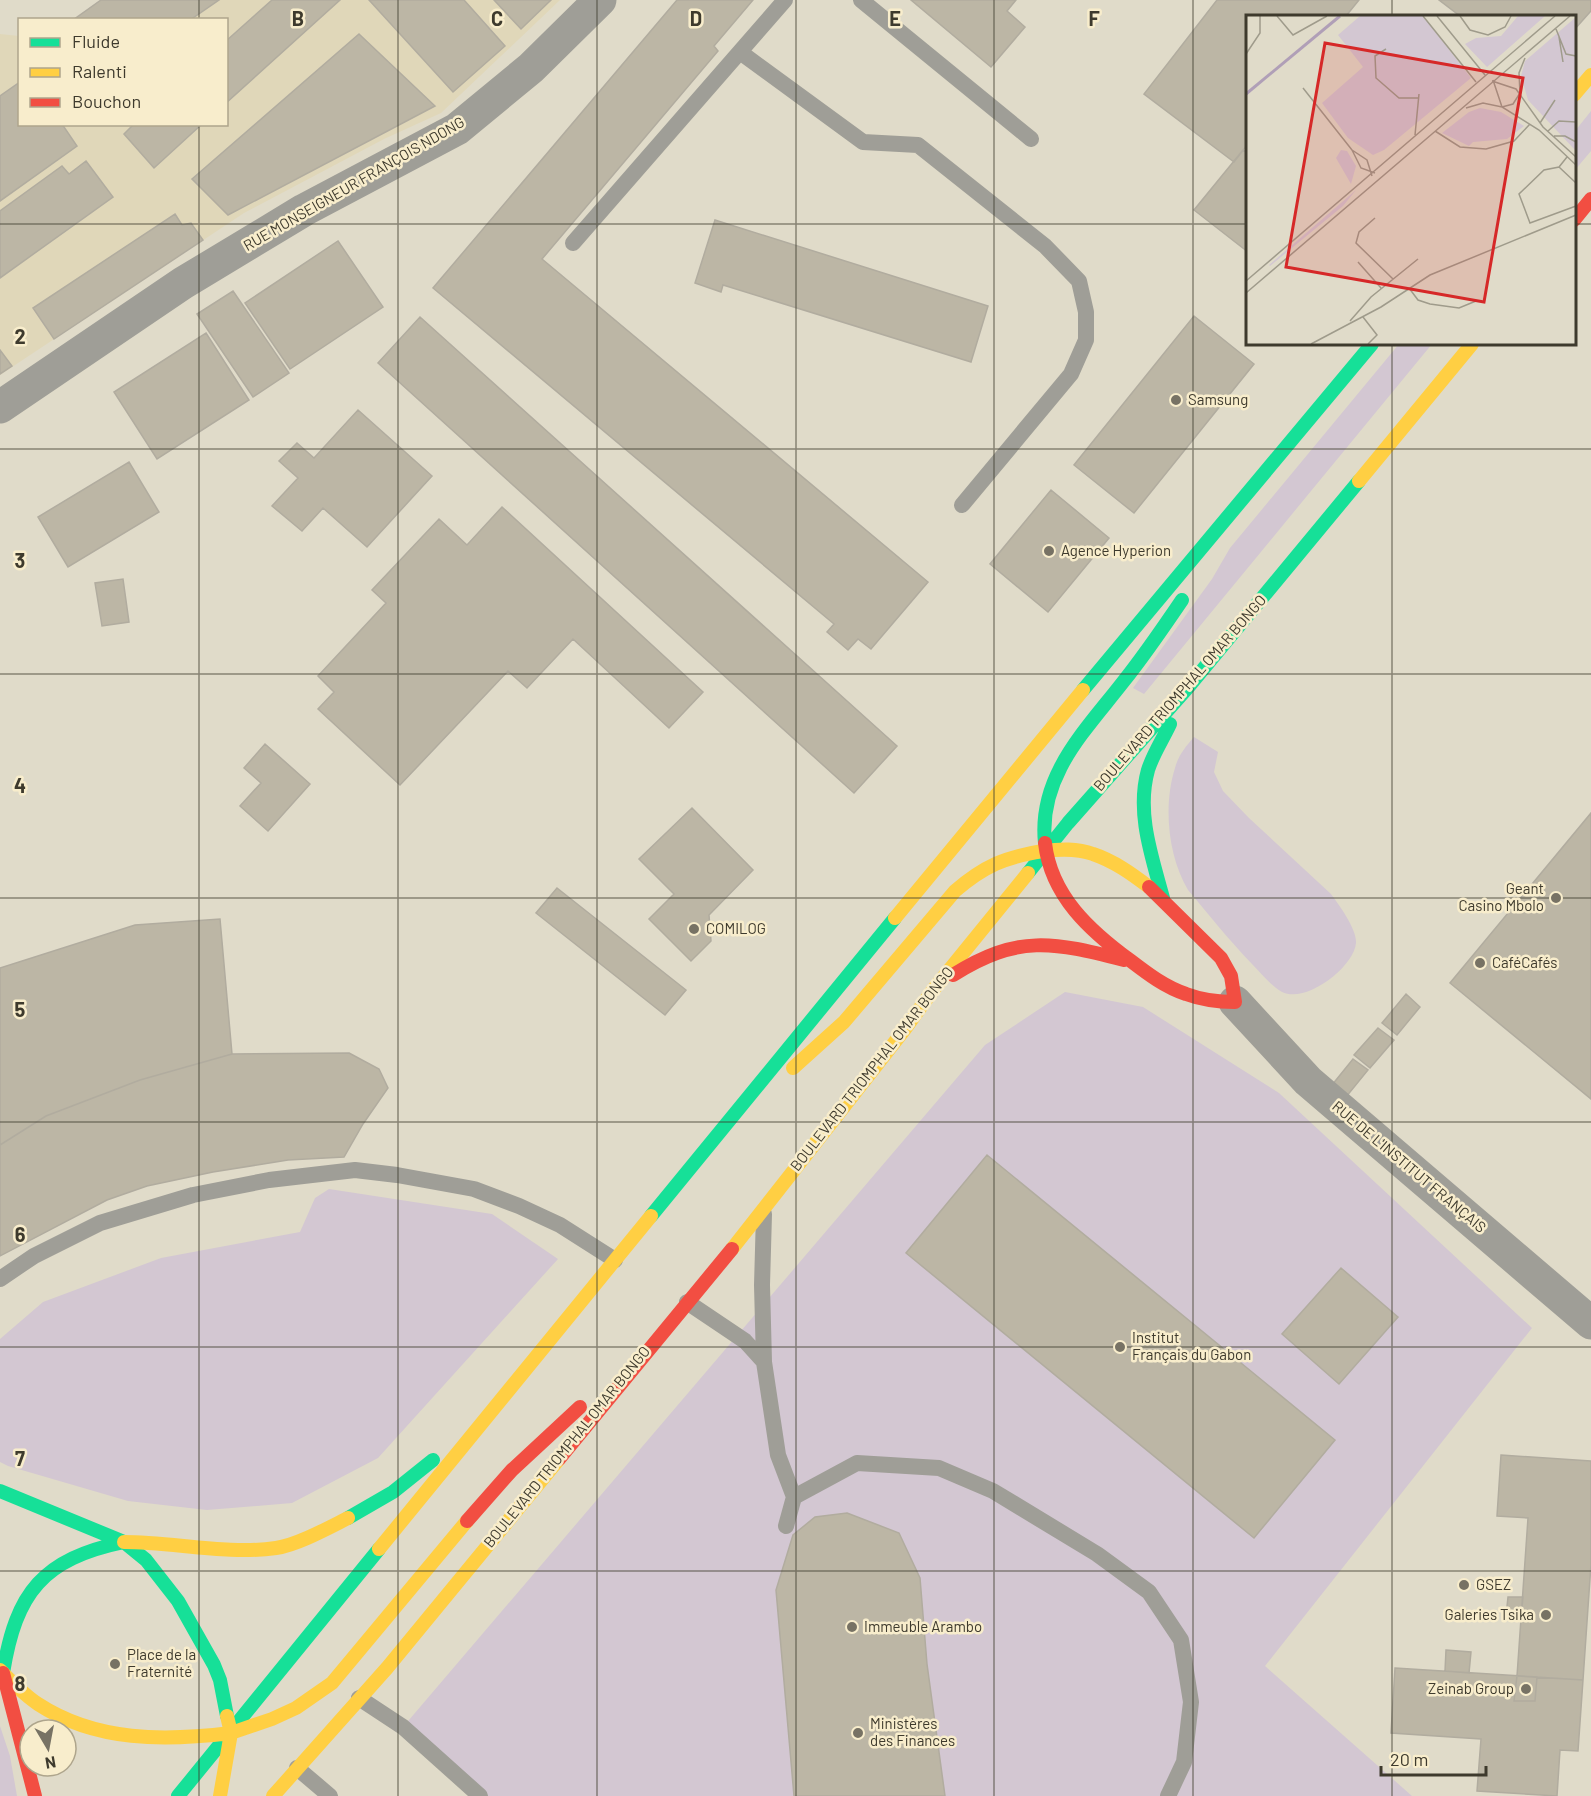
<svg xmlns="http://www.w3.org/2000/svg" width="1591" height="1796" viewBox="0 0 1591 1796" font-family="Barlow,sans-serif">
<rect width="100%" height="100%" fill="#e0dbc9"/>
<path fill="#e0d7b9" d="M101 0H560L441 113 384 139 244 213 0 375V34L19 36 20 124H226V20L73 19Z"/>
<path fill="#d3c7d2" d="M1591 111V151L1575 170V131Z
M1399 344H1432L1144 694 1133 688 1212 579 1230 548Z
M1194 737 1218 752 1214 772 1223 791 1249 818 1331 894C1339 905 1357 929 1356 943 1354 967 1306 1004 1282 992 1270 985 1261 973 1252 964 1229 940 1209 915 1188 890 1168 856 1163 806 1175 768 1178 756 1186 746 1194 737Z
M1065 992 1143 1007 1279 1093 1532 1328 1265 1666 1412 1796H480L403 1727 985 1045Z
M329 1189 492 1214 558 1259 378 1458 292 1503 207 1510 128 1501 8 1466 0 1462V1339L43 1302 161 1258 300 1232 315 1198Z
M0 1726 10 1756 17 1796H0Z"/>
<path fill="#bcb6a5" stroke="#b1ac9f" stroke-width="1.5" d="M101 0H219L190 20H73Z
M272 0H340L226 103V41Z
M369 0H464L505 46 453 92Z
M494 0H551L521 29Z
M677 0H753L714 46 718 51 542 259 928 582 871 649 858 639 848 650 827 632 834 624 433 288Z
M911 0H1016L1007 11 1025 27 991 67Z
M1217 0H1359L1346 16H1248V144L1234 162 1144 94Z
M1439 0H1591V11L1574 30V16H1460Z
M359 34 435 106 228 215 192 179Z
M20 82V124H62L77 146 0 201V96Z
M134 124H202L154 168 124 134Z
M1243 150 1248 153V252L1194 210Z
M86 161 113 197 0 278V211L62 166 69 174Z
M175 214 182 225 191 223 203 240 54 339 33 308Z
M715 220 988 306 971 362 723 285 721 292 695 283Z
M338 241 383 307 290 369 245 303Z
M233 291 289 373 253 397 197 314Z
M1194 316 1254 364 1134 513 1074 465Z
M420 317 897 746 854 793 378 363Z
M206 333 249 400 157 459 114 392Z
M0 350 12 366 0 374Z
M358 410 432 476 367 547 323 508 302 531 272 506 298 478 279 461 297 443 314 458Z
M129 462 159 512 68 567 38 517Z
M1051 490 1109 538 1048 612 990 564Z
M502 507 703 692 669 728 573 639 527 688 508 671 400 785 318 709 334 692 318 676 386 603 372 590 439 519 467 545Z
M123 579 129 622 102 626 95 583Z
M265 744 310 784 268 831 240 806 261 783 244 768Z
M692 808 753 870 709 915 711 941 691 961 649 919 674 894 639 859Z
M1591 813V1099L1450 983Z
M557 888 686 990 665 1015 536 913Z
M220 919 232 1054 140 1080 46 1116 0 1145V968L135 925Z
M1406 994 1420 1007 1397 1035 1382 1023Z
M1378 1028 1394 1040 1370 1068 1354 1055Z
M349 1053 379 1069 388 1088 363 1124 344 1157 288 1160 213 1172 147 1186 107 1200 0 1256V1145L46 1116 140 1080 232 1054Z
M1353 1059 1368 1070 1346 1097 1332 1085Z
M987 1155 1335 1440 1254 1538 906 1253Z
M1341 1268 1398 1317 1339 1384 1282 1334Z
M1501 1455 1591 1461V1564L1583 1680 1517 1676 1528 1518 1497 1516Z
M847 1513 899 1533 920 1578 927 1664 945 1796H794L776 1590 793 1535 815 1517Z
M1508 1597H1523L1521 1617 1506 1616Z
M1446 1650 1471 1652 1469 1673 1445 1671Z
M1395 1668 1583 1680 1578 1751 1560 1750 1557 1796 1477 1791 1481 1739 1391 1733Z
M1517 1676 1537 1677 1535 1701H1514Z"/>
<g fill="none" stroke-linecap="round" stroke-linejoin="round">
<path stroke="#9f9e97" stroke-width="16" d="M861 0 1031 139
M740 52 863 142 918 145 1045 246 1079 281 1086 312V340L1071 374 962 505
M573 243 785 0
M764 1214 762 1285 764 1362 778 1455 794 1497 786 1526
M0 1279 34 1256 100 1223 193 1195 269 1180 355 1170 397 1175 474 1189 519 1206 560 1225 615 1260
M687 1302 745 1341 764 1362
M794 1497 857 1463 939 1468 993 1491 1097 1554 1149 1592 1181 1640 1191 1702 1184 1762 1168 1796
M359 1698 403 1727 480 1796
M297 1768 330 1796"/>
<path stroke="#9f9e97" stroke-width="33" d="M0 407 183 283 304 210 457 129 531 68 600 0
M1235 1002 1308 1081 1591 1323"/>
<path stroke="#16e098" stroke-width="14" d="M1083 690 1372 344
M1045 843C1038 776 1085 731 1123 682 1144 656 1163 628 1182 600
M1028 873 1068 823 1190 685 1359 481
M1163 898C1152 857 1136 813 1148 770 1153 754 1163 739 1170 724
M651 1216 895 918
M0 1491 124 1542 146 1560 178 1601 214 1665 220 1680 227 1716
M348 1518 393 1492 433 1460
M3 1673C16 1592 43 1559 124 1542
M178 1796 379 1549"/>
<path stroke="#ffcf43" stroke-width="14" d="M1574 95 1591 75
M1359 481 1472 344
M895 918 1083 690
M793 1068 844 1022 955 891C984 866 1005 857 1043 851 1060 849 1077 848 1093 854 1114 861 1132 874 1149 887
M732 1249 905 1029 933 990 1028 873
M124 1542C173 1542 228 1555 276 1548 297 1545 328 1528 348 1518
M379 1549 651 1216
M0 1670C12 1682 24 1695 38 1704 96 1742 165 1741 231 1733L227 1716
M220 1796 231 1733 272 1719 296 1708 332 1683 467 1521
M273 1796 387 1668 559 1459"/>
<path stroke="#f24e42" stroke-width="14" d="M1574 220 1591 199
M1045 843C1051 896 1090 931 1131 961 1148 974 1165 987 1186 994 1202 1000 1218 1002 1235 1002L1231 976 1221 958 1149 887
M953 975C1018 934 1053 942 1124 960
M559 1459 732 1249
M467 1521 512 1470 580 1407
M3 1673 35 1796"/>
</g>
<path fill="none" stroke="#3e3a2d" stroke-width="1.5" stroke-opacity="0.55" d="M199 0V20M398 0V1796M597 0V1796M796 0V1796M994 0V1796M1193 0V1796M1392 0V16M199 124V1796M0 224H1248M1574 224H1591M1392 344V1796M0 449H1591M0 674H1591M0 898H1591M0 1122H1591M0 1347H1591M0 1571H1591"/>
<g fill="#777264" stroke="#f8edcc" stroke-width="2">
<circle cx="1176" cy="400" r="6"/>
<circle cx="1049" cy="551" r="6"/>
<circle cx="1556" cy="898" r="6"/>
<circle cx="694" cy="929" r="6"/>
<circle cx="1480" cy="963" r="6"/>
<circle cx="1120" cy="1347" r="6"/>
<circle cx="1464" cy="1585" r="6"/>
<circle cx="1546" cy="1615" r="6"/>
<circle cx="852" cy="1627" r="6"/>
<circle cx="115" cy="1664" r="6"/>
<circle cx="1526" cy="1689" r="6"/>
<circle cx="858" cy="1733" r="6"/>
</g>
<g text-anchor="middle" stroke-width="5" stroke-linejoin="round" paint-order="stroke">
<g font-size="15" fill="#3e3a2d" stroke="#f8edcc">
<text transform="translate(354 184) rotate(-30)" y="5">RUE MONSEIGNEUR FRANÇOIS NDONG</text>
<text transform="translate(1180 693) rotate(-49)" y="5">BOULEVARD TRIOMPHAL OMAR BONGO</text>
<text transform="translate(872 1069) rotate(-52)" y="5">BOULEVARD TRIOMPHAL OMAR BONGO</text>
<text transform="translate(1409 1167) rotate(40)" y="5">RUE DE L'INSTITUT FRANÇAIS</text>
<text transform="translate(567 1447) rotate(-51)" y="5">BOULEVARD TRIOMPHAL OMAR BONGO</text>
</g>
<g font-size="15" fill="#3e3a2d" stroke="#f8edcc" text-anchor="start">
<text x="1188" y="405">Samsung</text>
<text x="1061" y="556">Agence Hyperion</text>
<text x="1544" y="894" text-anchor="end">Geant<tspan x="1544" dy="17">Casino Mbolo</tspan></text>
<text x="706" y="934">COMILOG</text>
<text x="1492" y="968">CaféCafés</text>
<text x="1132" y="1343">Institut<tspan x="1132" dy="17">Français du Gabon</tspan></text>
<text x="1476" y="1590">GSEZ</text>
<text x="1534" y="1620" text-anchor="end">Galeries Tsika</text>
<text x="864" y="1632">Immeuble Arambo</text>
<text x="127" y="1660">Place de la<tspan x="127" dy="17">Fraternité</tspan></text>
<text x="1514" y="1694" text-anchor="end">Zeinab Group</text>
<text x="870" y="1729">Ministères<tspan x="870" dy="17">des Finances</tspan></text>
</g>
</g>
<g transform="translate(1246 15)">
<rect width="330" height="330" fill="#e0dbc9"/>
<path d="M114 1H177L225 63 138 135 127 140 102 123 76 88 117 52 92 20ZM272 1H299L241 52 219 29 230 23 255 21ZM330 2V136L282 85 275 61 279 46ZM234 93 255 97 278 111 261 124 227 127 223 131 196 118 223 97ZM95 135 101 136 110 151 105 169 90 143ZM110 175 97 191 24 251 23 250Z" fill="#d3c7d2"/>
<path fill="none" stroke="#b09fb7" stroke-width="3" d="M0 79 94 1"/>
<path fill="none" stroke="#9f9b8b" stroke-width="1.5" d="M31 1 47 20 81 1M177 1 230 67M191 1 239 60M214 1 224 15 242 20 259 12 265 1M310 14 320 39 330 41M313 22 317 47M140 34 129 41 130 63 153 83H172M0 39 14 18V1M247 65 256 92 293 115 330 150M246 66 270 74 297 112 330 142M57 73 106 135M220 93 237 88 256 92 267 89 274 78 273 58 279 43M294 108 309 85M189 116 214 132 240 134 268 126 284 109M302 116 313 106 330 107M169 120 173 79M308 121H319L330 127M106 135 121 145 126 161M106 135 115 153 129 158M321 142 313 152 298 155 273 179 284 208 330 191M313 152 330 168M129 203 113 217 110 228 147 264M112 247 135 273M0 266 309 1M163 273 172 285 184 289 213 293 230 286M0 278 324 1M117 302 131 320 122 329M104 306 125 282 172 244M65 329 135 292 184 260 330 200"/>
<path fill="#d62828" fill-opacity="0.15" stroke="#d62828" stroke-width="3" d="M79 28 277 63 238 287 40 252Z"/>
<rect width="330" height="330" fill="none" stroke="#3e3a2d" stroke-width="3"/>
</g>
<g font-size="20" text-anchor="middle" font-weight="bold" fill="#3e3a2d" stroke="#f8edcc" stroke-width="5" stroke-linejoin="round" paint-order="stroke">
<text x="298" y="26">B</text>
<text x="497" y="26">C</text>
<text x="696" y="26">D</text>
<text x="895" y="26">E</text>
<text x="1094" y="26">F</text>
<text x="20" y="344">2</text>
<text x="20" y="568">3</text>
<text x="20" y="793">4</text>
<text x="20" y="1017">5</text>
<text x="20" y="1242">6</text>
<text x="20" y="1466">7</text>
<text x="20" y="1691">8</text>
</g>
<rect x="18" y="18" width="210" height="108" fill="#f8edcc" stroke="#aea58c" stroke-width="1.5"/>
<rect x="30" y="38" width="30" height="9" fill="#16e098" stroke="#aea58c" stroke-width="1.5"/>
<text x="72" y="48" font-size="18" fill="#3e3a2d">Fluide</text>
<rect x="30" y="68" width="30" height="9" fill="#ffcf43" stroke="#aea58c" stroke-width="1.5"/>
<text x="72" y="78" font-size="18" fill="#3e3a2d">Ralenti</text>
<rect x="30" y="98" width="30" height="9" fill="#f24e42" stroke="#aea58c" stroke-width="1.5"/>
<text x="72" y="108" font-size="18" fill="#3e3a2d">Bouchon</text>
<g transform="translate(48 1748) rotate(170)"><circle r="28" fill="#f8edcc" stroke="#aea58c" stroke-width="1.5"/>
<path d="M0-4.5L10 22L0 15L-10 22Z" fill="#777264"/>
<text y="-9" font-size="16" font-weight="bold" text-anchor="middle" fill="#3e3a2d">N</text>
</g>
<path d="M1381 1766v9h105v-9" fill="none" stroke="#3e3a2d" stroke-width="3"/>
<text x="1390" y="1766" font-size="18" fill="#3e3a2d" stroke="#f8edcc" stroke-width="4.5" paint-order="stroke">20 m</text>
</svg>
